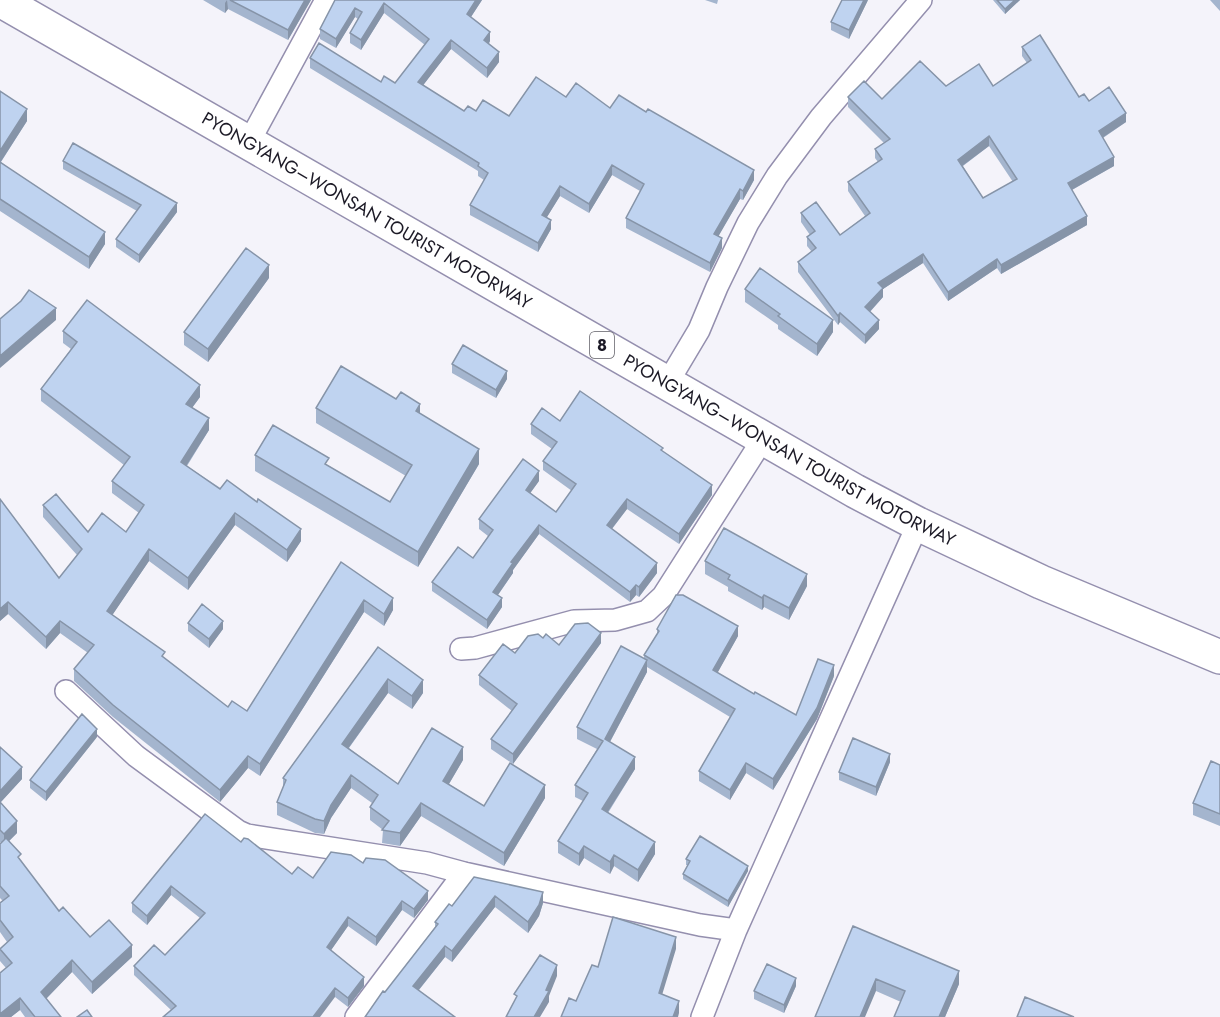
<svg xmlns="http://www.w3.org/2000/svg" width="1220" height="1017" viewBox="0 0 1220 1017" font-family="Jost,sans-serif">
<rect width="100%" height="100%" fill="#f4f3fa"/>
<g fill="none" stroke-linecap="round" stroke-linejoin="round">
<g stroke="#948fae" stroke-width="24">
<path id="minor" d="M249 142 326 0
M668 382 699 330 717 287 748 223 777 176 821 117 921 0
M461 649 475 648 574 621 615 620 647 611 663 596 763 439
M66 691 136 756 238 831 247 835 427 863 464 873 700 925 736 930
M356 1017 464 873
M702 1017 736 930 918 524"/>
</g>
<g stroke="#948fae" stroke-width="36">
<g id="trunk">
<path id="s1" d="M0 0 855 491 918 524 1041 582 1220 657"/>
</g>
</g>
<use href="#minor" stroke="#fff" stroke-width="21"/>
<use href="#trunk" stroke="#fff" stroke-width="33"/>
</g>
<path fill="#a4b5ce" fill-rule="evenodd" d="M203 0H311L288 40 228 9 225 13Z
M335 0H482L471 17 490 41 489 44 499 62 487 78 451 49 423 85 464 111H476L509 116 566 97 610 108 754 180 743 200 740 199 718 236 722 248 710 272 626 228V218L640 191 612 175 589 213 560 196 547 217 551 229 538 252 470 215V205L484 180 478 176V171L310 68V58L381 82 395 83 425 45 384 13 361 50 350 43V33L358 19 355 17 336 48 320 39V29Z
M705 0H718L717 4Z
M868 0 849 39 831 30V22Z
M993 0H1020L1005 14Z
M1210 0H1220V11Z
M1022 47 1079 97 1089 101 1126 122 1103 138 1114 166 1072 190 1087 225 1001 274 997 268 948 301 923 263 883 289V297L870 312 879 329 865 344 840 322 838 325 798 272V262L812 252 807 246V237L810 235 801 222V213L840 235 865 216 848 191V182L878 162 875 158V149L884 143 848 107V97L882 99 946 86H993L1027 63 1022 56ZM989 146 1013 182 983 198 963 166Z
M0 91 27 121 1 162 105 244 89 269 0 211Z
M63 161 177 212 139 263 116 247V239L137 211 63 169Z
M269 278 208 362 184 345V332Z
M745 289 833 332 817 356 778 329V325L745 302Z
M63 331 200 397 192 408 209 430 187 466 301 541 287 562 235 525 188 590 149 561 112 615 165 659 228 707 247 711 341 562 393 610 384 626 364 612 260 776 248 768 220 802 113 717 74 681V669L88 653 60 633 46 649 8 614 0 621V499L59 578 77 555 43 517V505L88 532H126L139 513 112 493V481L124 465 41 401V389L71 349 63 343Z
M452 364 507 379 496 398 452 373Z
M316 408 420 414 479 464 418 567 255 471V455L329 466 390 502 406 476 316 423Z
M560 421 663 452 712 495 679 544 627 509 612 529 657 573 639 597 636 595 630 602 539 534 513 570V573L498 595 502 607 487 629 432 591V582L473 558 488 536 479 529V519L539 481 530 493 556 512 572 491 543 470V461L552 449 531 434V424Z
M705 561 807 586 789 620 764 607 762 610 728 591V587L705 574Z
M188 623 223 629 209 648 188 631Z
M657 629 738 636 717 673 754 694 796 715 834 676 817 719 773 790 746 773 730 800 699 781V771L730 717 647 667V672L610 742 635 769 608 813 655 854 638 882 614 866 610 874 584 858 579 866 558 853V841L583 801 575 797V785L597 749 577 739V727L644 659V655L657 634Z
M543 638 559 645 601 643 513 764 491 749V739L512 711 479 685V675Z
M378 647 423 693 412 709 388 693 349 748 398 784 463 760 449 784 484 806 545 798 504 866 421 816 400 846 382 843 383 830 370 820V807L372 803 351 788 331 818 324 834 315 833 277 815V802L283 787V778Z
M97 737 46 801 30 788V780Z
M0 747 22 779 0 803 17 833 9 841 21 862 59 911 90 937 132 957 92 994 72 972 46 999 61 1017H25L20 1010 11 1017H0L6 968 0 961V948L7 942 0 932V903L3 901 0 898V844L1 843 0 842Z
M890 762 876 796 839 780V772Z
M1220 765V826L1193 815V803Z
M241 842 292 874 313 878 363 863 428 900 414 918 402 910 376 946 348 926 331 950 364 986 348 1007 335 997 171 1010 134 975V966L165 955 200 918 171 895 147 925 132 912V903Z
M686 859 748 871 728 907 683 879V874L688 865H686Z
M474 877 543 903 539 916 528 933 495 907 452 962 445 957 419 990 385 992 435 927V922L452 906Z
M853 926 959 984 945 1017H894L901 1002 876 991Z
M796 986 784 1013 754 999V991Z"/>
<path fill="#8694a8" d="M227 0 228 9 225 13V3Z
M305 0H311L288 40V30Z
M476 0H482L467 23V14Z
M864 0H868L849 39V30Z
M1015 0H1020L1005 14V9Z
M384 3V13L361 50V40Z
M355 8V17L336 48V39Z
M490 32V41L484 50V40Z
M451 40V49L418 92V82Z
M499 52V62L487 78V68Z
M27 109V121L0 163V151Z
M1126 113V122L1099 140V131Z
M989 136V146L958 169V160Z
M1114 157V166L1068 192V183Z
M612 165V175L589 213V204Z
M754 170V180L743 200V191Z
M560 186V196L542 225V215Z
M740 189V199L714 244V234Z
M177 203V212L139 263V255Z
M1087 216V225L1001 274V265Z
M551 220V229L538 252V243Z
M105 232V244L89 269V257Z
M722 238V248L710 272V263Z
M923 254V263L883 289V297L865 317V307L878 283Z
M997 259V268L948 301V292Z
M269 265V278L208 362V349Z
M56 308V320L0 368V356Z
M840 313V322L838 325V316Z
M833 320V332L817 356V344Z
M879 320V329L865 344V335Z
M507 371V379L496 398V390Z
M200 385V397L186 416V404Z
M420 404V419L416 411Z
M209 418V430L181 474V462Z
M479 449V464L418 567V552Z
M539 471V481L526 499V490Z
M712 485V495L679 544V534Z
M627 499V509L607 535V525Z
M235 513V525L188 590V578Z
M539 525V534L513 570V573L493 602V592L511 562Z
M301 529V541L287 562V550Z
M149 549V561L107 623V611Z
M657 563V573L639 597V587Z
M807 574V586L789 620V608Z
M636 585V595L630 602V592Z
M764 595V607L762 610V598Z
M393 598V610L384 626V614Z
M502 598V607L487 629V620Z
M364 600V612L260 776V764Z
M8 602V614L0 621V609Z
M60 621V633L46 649V637Z
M223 621V629L209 648V639Z
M738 626V636L713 681V670Z
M601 633V643L513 764V754Z
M647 660V672L605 751V739Z
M834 665V676L817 719 773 790V779Z
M388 679V693L342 757V744Z
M423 680V693L412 709V696Z
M97 729V737L46 801V792Z
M463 747V760L443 794V781Z
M890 754V762L876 796V787Z
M248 756V768L220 802V790Z
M635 757V769L602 821V809Z
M746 763V773L730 800V790Z
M22 767V779L0 803V791Z
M351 775V788L331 818 324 834V821L331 805Z
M545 785V798L504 866V853Z
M421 803V816L400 846V833Z
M17 821V833L4 846V834Z
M655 842V854L638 882V870Z
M584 846V858L579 866V854Z
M614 855V866L610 874V862Z
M748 866V871L728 907V901Z
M171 886V895L147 925V916Z
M428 891V900L414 918V909Z
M543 892V903L539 916 528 933V922Z
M495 896V907L452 962V951Z
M402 901V910L376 946V937Z
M348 917V926L327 956V947Z
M676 937V949L659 1005V993Z
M132 945V957L92 994V982Z
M445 946V957L413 997V986Z
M72 960V972L41 1004V992Z
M557 965V976L549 996V1002L540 1017H534Z
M959 971V984L945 1017H939Z
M364 977V986L348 1007V998Z
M796 978V986L784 1013V1005Z
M876 979V991L865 1017H860Z
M335 988V997L320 1017H313Z
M20 998V1010L11 1017H0V1014Z
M679 1001V1013L678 1017H673Z"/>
<path fill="#bfd3f0" stroke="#8694a8" stroke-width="1.5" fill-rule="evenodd" d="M230 0H305L288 30Z
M335 0H476L467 14 490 32 484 40 499 52 487 68 451 40 418 82 464 111 468 106 476 111 483 100 509 116 536 77 566 97 576 83 610 108 619 95 646 112 648 109 754 170 743 191 740 189 714 234 722 238 710 263 626 218 644 184 612 165 589 204 560 186 542 215 551 220 538 243 470 205 488 173 478 166 479 163 310 58 319 43 381 82 384 76 395 83 429 39 384 3 361 40 350 33 362 12 355 8 336 39 320 29Z
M842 0H864L849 30 831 22Z
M997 0H1015L1005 9Z
M1040 35 1079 97 1084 94 1089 101 1109 87 1126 113 1099 131 1114 157 1068 183 1087 216 1001 265 997 259 948 292 923 254 878 283 883 288 865 307 879 320 865 335 840 313 838 316 798 262 816 248 807 237 815 231 801 213 816 202 840 235 870 213 848 182 882 159 875 149 890 139 848 97 864 81 882 99 920 61 946 86 979 64 993 86 1031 60 1022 47ZM989 136 1017 179 983 198 958 160Z
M0 91 27 109 0 151Z
M73 143 177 203 139 255 116 239 141 205 63 161Z
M0 162 105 232 89 257 0 199Z
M246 248 269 265 208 349 184 332Z
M760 268 833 320 817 344 778 316 780 314 745 289Z
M29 290 56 308 0 356V319L21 301Z
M87 300 200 385 186 404 209 418 181 462 220 489 227 480 257 502 258 499 301 529 287 550 235 513 188 578 149 549 107 611 165 652 162 656 228 707 232 701 247 711 341 562 393 598 384 614 364 600 260 764 248 756 220 790 113 705 74 669 94 645 60 621 46 637 8 602 0 609V499L59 578 82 549 43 505 56 494 88 532 102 513 126 532 144 505 112 481 130 457 41 389 77 342 63 331Z
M463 345 507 371 496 390 452 364Z
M341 366 396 399 401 392 420 404 416 411 479 449 418 552 255 455 273 425 329 458 325 464 390 502 412 465 316 408Z
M580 391 663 448 661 450 712 485 679 534 627 499 607 525 657 563 639 587 636 585 630 592 539 525 511 562 513 563 493 592 502 598 487 620 432 582 458 547 473 558 493 530 479 519 523 459 539 471 526 490 556 512 576 484 543 461 557 442 531 424 542 408 560 421Z
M724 528 807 574 789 608 764 595 762 598 728 579 730 575 705 561Z
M676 595H683L738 626 713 670 754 694 755 692 796 715 818 659 834 665 817 708 773 779 746 763 730 790 699 771 735 709 644 655 659 631 657 629Z
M202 604 223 621 209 639 188 623Z
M588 623 601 633 513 754 491 739 517 704 479 675 503 644 515 653 528 636 538 634 543 638 546 634 559 645 575 624Z
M621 646 647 660 605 739 635 757 602 809 655 842 638 870 614 855 610 862 584 846 579 854 558 841 588 793 575 785 603 741 577 727Z
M378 647 423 680 412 696 388 679 342 744 398 784 432 728 463 747 443 781 484 806 510 763 545 785 504 853 421 803 400 833 382 830 389 821 370 807 378 795 351 775 331 805 324 821 315 819 277 802 286 780 283 778Z
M82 714 97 729 46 792 30 780Z
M853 738 890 754 876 787 839 772Z
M0 747 22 767 0 791Z
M1211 761 1220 765V814L1193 803Z
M0 802 17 821 4 834 0 830Z
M205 814 241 842 244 838 248 839 292 874 298 867 313 878 331 852 351 855 363 863 366 858 385 860 428 891 414 909 402 901 376 937 348 917 327 947 364 977 348 998 335 988 313 1017H163L176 1006 134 966 154 945 165 955 205 913 171 886 147 916 132 903Z
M700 836 748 866 728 901 683 874 690 861 686 859Z
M6 838 21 854 18 857 59 911 63 907 90 937 109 920 132 945 92 982 72 960 41 992 61 1017H35L20 998 0 1014V973L12 963 0 949 13 937 0 920V903L9 896 0 886V844Z
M474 877 543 892 539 905 528 922 495 896 452 951 445 946 413 986 455 1017H365L383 991 385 992 438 924 435 922 449 904 452 906Z
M613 917 676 937 659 993 679 1001 673 1017H561L569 998 576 1001 592 965 598 967Z
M853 926 959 971 939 1017H894L905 991 876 979 860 1017H815Z
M540 955 557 965 546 990 549 991 534 1017H506L517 996 514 994Z
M767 964 796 978 784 1005 754 991Z
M1025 997 1074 1017H1017Z
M87 1010 92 1017H77Z"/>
<g text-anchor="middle" stroke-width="4.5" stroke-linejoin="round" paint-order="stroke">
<rect fill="#fff" stroke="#605f67" stroke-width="1.5" x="590" y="332" width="24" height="26" rx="4.5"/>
<g font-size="16" font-weight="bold" fill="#1c1a26">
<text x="602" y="351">8</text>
</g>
<g font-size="18" fill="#1c1a26" stroke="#fff">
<text dy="6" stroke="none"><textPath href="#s1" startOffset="423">PYONGYANG–WONSAN TOURIST MOTORWAY</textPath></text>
<text dy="6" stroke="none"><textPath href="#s1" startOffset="909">PYONGYANG–WONSAN TOURIST MOTORWAY</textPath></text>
</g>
</g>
</svg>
